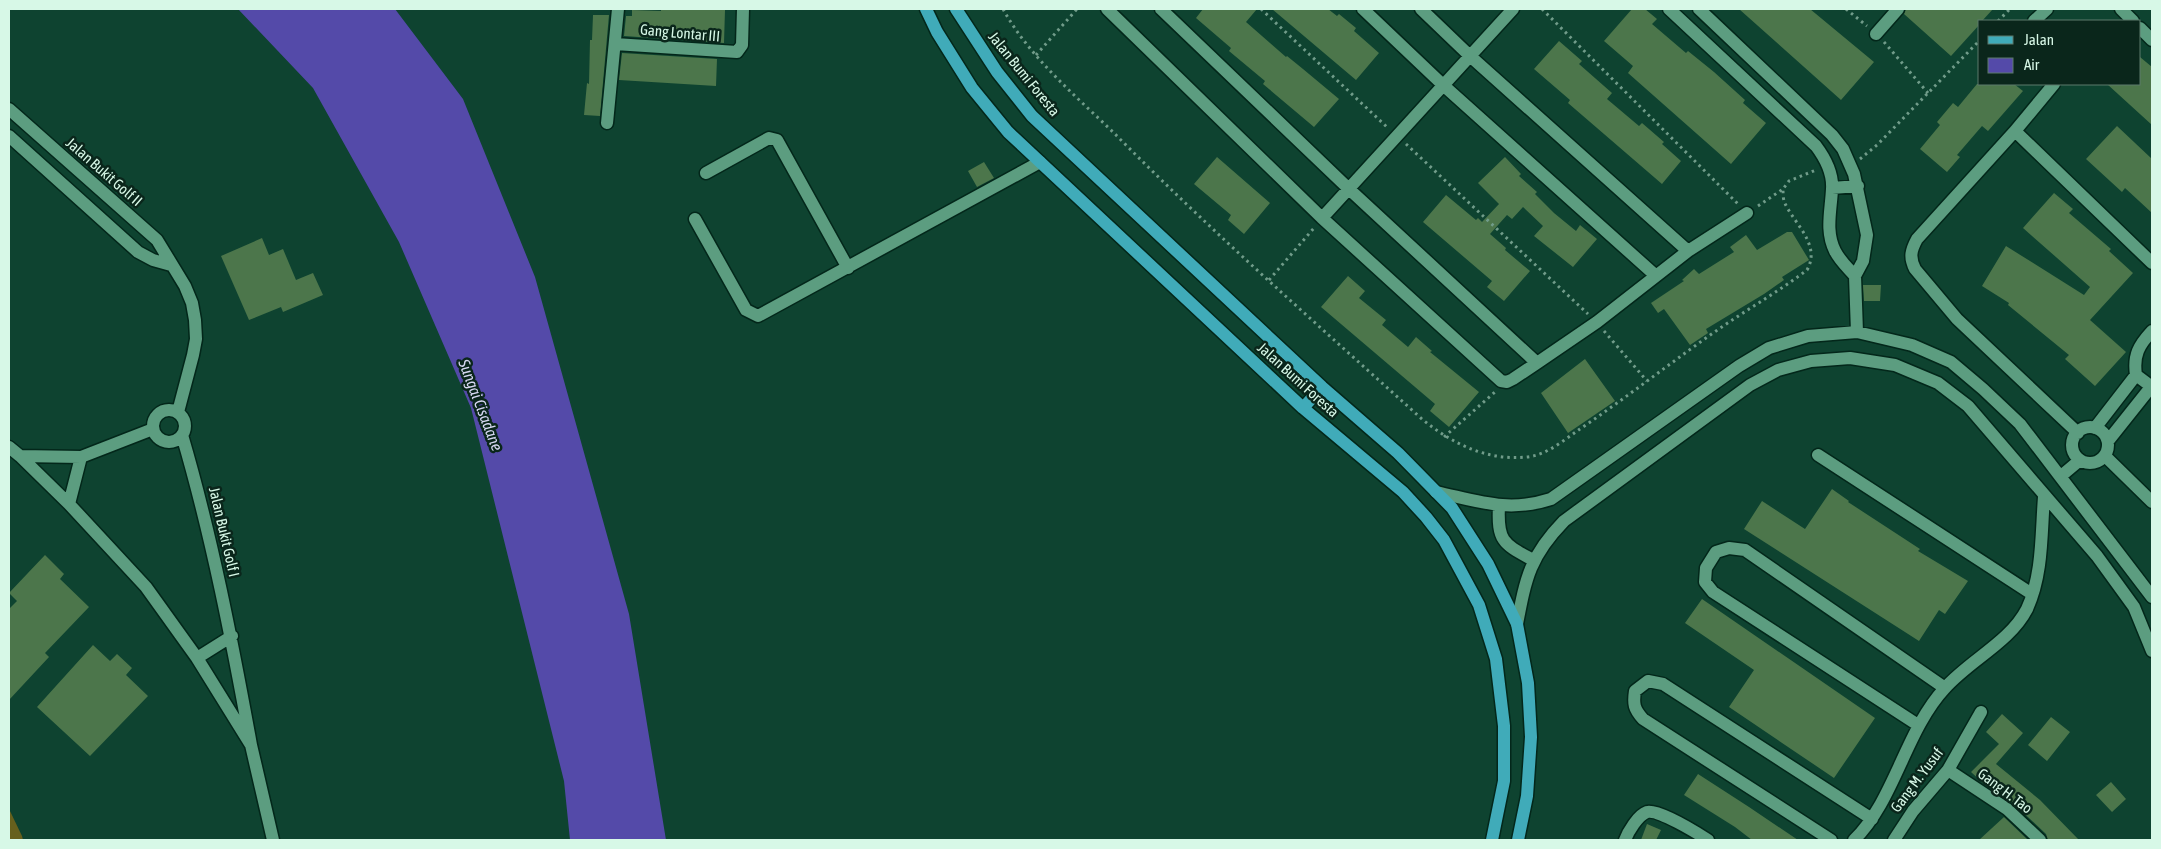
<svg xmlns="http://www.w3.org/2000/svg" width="2161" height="849" viewBox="0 0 2161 849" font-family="'Asap Condensed',sans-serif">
<rect width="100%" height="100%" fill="#0e4330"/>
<path fill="#66601d" d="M9 809 22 836 23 840H9Z"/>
<path fill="#544aa9" d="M238 9H395L463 99 535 277 629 614 666 840H570L564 781 471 408 399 242 313 88Z"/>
<path fill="#4c764b" d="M661 9 725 10 724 43 624 36 626 16H632V10L661 11Z
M1203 9H1257L1246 22 1286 57 1287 56 1303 69 1339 99 1314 127 1263 84 1265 81 1229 51 1231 48 1196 18Z
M1272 9H1328L1337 16 1339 14 1356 28 1354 31 1379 53 1356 80Z
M1632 9H1645L1657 19 1652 24 1686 53 1688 51 1714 72 1745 100 1743 103 1766 123 1731 164 1628 73 1633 66 1604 41Z
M1739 9H1810L1874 62 1841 100Z
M1906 9H1993L1982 21H1980V24L1951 56 1904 14Z
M593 15H609L600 116 584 115 587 83 589 84 590 40H592Z
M1559 41 1582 61 1579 64 1612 93 1607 99 1639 126 1642 123 1664 142 1662 144 1681 161 1662 184 1568 103 1570 100 1534 69Z
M622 53 717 59 716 86 619 80Z
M2140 57 2152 67V125L2107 84H2140Z
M1977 84H2014L2023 91 1988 131 1982 126 1957 155 1960 157 1947 172 1920 149 1940 125 1937 122 1953 103 1958 107Z
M2117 126 2152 159V213L2125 188 2122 192 2086 159Z
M1217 157 1270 203 1244 234 1228 220 1231 215 1194 184Z
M1505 157 1521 174 1519 176 1537 192 1535 194 1554 213 1576 231 1580 225 1597 239 1573 267 1534 236 1543 226 1523 207 1512 219 1507 215 1490 234 1506 248 1505 250 1530 271 1504 301 1487 287 1492 281 1423 222 1446 195 1476 220 1478 218 1482 222 1499 204 1478 183Z
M984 162 994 178 977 187 968 171Z
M2054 193 2073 209 2069 213 2111 249 2109 251 2133 273 2090 320 2126 352 2095 386 2065 359 2069 355 2008 305 2009 303 1982 286 2006 246 2084 295 2090 287 2023 228Z
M1787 232H1792L1809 260 1782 277 1784 280 1764 294 1706 329 1708 333 1690 345 1664 309 1658 313 1651 303 1684 281 1682 280 1694 269 1699 274 1734 252 1730 247 1746 235 1757 250Z
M262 238 269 255 283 249 296 280 313 273 323 295 283 312 281 307 249 320 221 256Z
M1348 276 1365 291 1359 298 1386 320 1382 325 1408 347 1416 337 1432 351 1430 352 1479 392 1449 427 1430 411 1435 404 1321 307Z
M1863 285H1881L1880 301H1864Z
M1585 359 1615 401 1568 433 1541 393Z
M1832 489 1849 501 1848 502 1920 549 1918 551 1968 581 1945 614 1939 610 1919 641 1744 529 1762 501 1805 529Z
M45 555 64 574 60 579 89 607 45 653 49 657 9 700V609L17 601 9 593Z
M1702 599 1875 718 1834 778 1729 707 1754 670 1685 623Z
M93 645 110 661 117 654 132 668 126 675 148 696 90 756 37 707Z
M2002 714 2023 733 1996 764 2040 800 2079 840H2048L2046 834 2013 803 1983 783 1971 772 1999 744 1986 732Z
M2051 717 2070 732 2047 761 2028 745Z
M1698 774 1749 807 1798 840H1752L1735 827 1684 795Z
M2111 782 2126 799 2112 812 2096 795Z
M2004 817 2028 840H1979Z
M1647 824 1661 830 1656 840H1641Z"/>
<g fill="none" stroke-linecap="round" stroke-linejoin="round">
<g stroke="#03271a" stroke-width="15">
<path id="minor" d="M1107 9 1322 218 1501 381 1507 382 1513 379 1537 363 1597 322 1688 251 1747 213
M1161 9 1350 190 1537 363
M1363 9 1443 85 1655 275
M1421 9 1470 56 1688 251
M1669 9 1816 146C1825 158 1833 174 1832 189 1831 211 1825 231 1835 251 1840 261 1848 268 1855 276
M1699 9 1832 135 1843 149 1854 174 1867 235 1863 261 1855 276 1857 332
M2121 9 2133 21
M2034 21 2047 9
M2140 28 2152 40
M1876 34 1898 9
M615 44 737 52 742 45 743 9
M2054 84 2015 131 1917 239C1911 250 1909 257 1915 269L1957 319 2078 433
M9 109 157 240 185 286 192 303 195 320 196 339 193 355 178 412
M607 123 618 9
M2015 131 2152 263
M9 136 138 252 153 260 171 265
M706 173 769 138 777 140 848 268
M1832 188 1858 186
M1322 218 1513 9
M695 219 746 310 758 316 1040 162
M2152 331C2139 345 2133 355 2136 375L2152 387
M153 426a16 16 0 1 1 32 0a16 16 0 1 1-32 0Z
M2072 445a18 18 0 1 1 36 0a18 18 0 1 1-36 0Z
M2095 428 2136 375
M2108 441 2151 387
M9 447 20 456 69 504 146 587 197 658 251 745C232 641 212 537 182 435
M1818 455 2032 594
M20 456 81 457 153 429
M2105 456 2152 502
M2061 476 2080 460
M1436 492C1478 501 1508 513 1551 499L1739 366 1769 348 1808 336 1857 332 1912 345 1951 362 1983 389 2020 424 2152 597
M69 504 81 457
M1499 506C1497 542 1504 544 1533 560
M1517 624C1526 577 1530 556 1564 521L1750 385 1778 370 1811 361 1850 358 1895 365 1938 383 1968 406 2097 556 2134 607 2152 651
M197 658 232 636
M1918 725 1713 592 1705 582 1706 568 1716 552 1729 548 1745 550 1945 688
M251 745 273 840
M1948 770 2007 809 2040 840
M1625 840C1628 832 1638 815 1647 812 1658 809 1697 833 1708 840
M1831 840 1643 719C1634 709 1633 704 1635 691L1648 681 1663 684 1872 819
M1854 840C1895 800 1905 731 1945 688 1970 660 2010 642 2027 609 2043 574 2041 534 2044 497
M1894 840 1913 811 1948 770 1981 712"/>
</g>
<g stroke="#03271a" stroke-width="15">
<path id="major" d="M926 9 937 32 972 88 1008 132 1303 408 1403 492 1426 517 1444 540 1479 605 1496 659 1504 726V781L1492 840
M956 9 997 72 1032 116 1322 387 1398 453 1452 508 1488 564 1517 624 1528 683 1531 737 1527 796 1518 840
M1303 408 1322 387"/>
</g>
<path stroke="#719c8a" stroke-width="3" stroke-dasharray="2.5 4" stroke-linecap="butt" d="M1003 9C1030 58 1076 96 1116 135 1214 234 1319 326 1423 420 1453 444 1487 461 1527 457 1547 455 1564 440 1580 429 1626 398 1670 363 1716 331 1746 310 1778 292 1807 270 1822 244 1792 222 1784 201 1783 197 1783 192 1783 189L1789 181 1816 170
M1261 9 1388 128
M1542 9 1738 204
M1846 9 1867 26
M1998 21 2010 9
M1884 42 1928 93
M1036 55 1077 9
M1406 144 1588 314
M1860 159 1877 145 1980 40
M1758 206 1783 189
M1269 280 1314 228
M1604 331 1647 381
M1444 437 1495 392"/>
<use href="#minor" stroke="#5c9d80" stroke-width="12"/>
<use href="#major" stroke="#40abb9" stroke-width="12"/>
</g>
<g text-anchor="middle" stroke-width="5" stroke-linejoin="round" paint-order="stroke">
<g font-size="15" fill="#d7f8e7" stroke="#0a261b">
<text transform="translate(680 33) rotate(5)" y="5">Gang Lontar III</text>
<text transform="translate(1024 74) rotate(51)" y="5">Jalan Bumi Foresta</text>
<text transform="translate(104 172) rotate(41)" y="5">Jalan Bukit Golf II</text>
<text transform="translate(1298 380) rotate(42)" y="5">Jalan Bumi Foresta</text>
<text transform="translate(224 532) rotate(77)" y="5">Jalan Bukit Golf I</text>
<text transform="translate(1917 780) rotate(-53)" y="5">Gang M. Yusuf</text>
<text transform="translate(2005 791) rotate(37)" y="5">Gang H. Tao</text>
</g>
<g font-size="16" font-style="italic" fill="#d6d7f1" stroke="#0a261b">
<text transform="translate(481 405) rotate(69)" y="6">Sungai Cisadane</text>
</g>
</g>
<rect width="2161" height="849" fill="none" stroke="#d7f8e7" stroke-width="20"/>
<rect x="1978" y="20" width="162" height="65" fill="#0a261b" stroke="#5c7a6d"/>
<rect x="1988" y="36" width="25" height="8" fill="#40abb9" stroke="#5c7a6d"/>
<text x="2024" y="45" font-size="15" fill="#d7f8e7">Jalan</text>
<rect x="1988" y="58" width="25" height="15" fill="#544aa9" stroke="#5c7a6d"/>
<text x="2024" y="70" font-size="15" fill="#d7f8e7">Air</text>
</svg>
